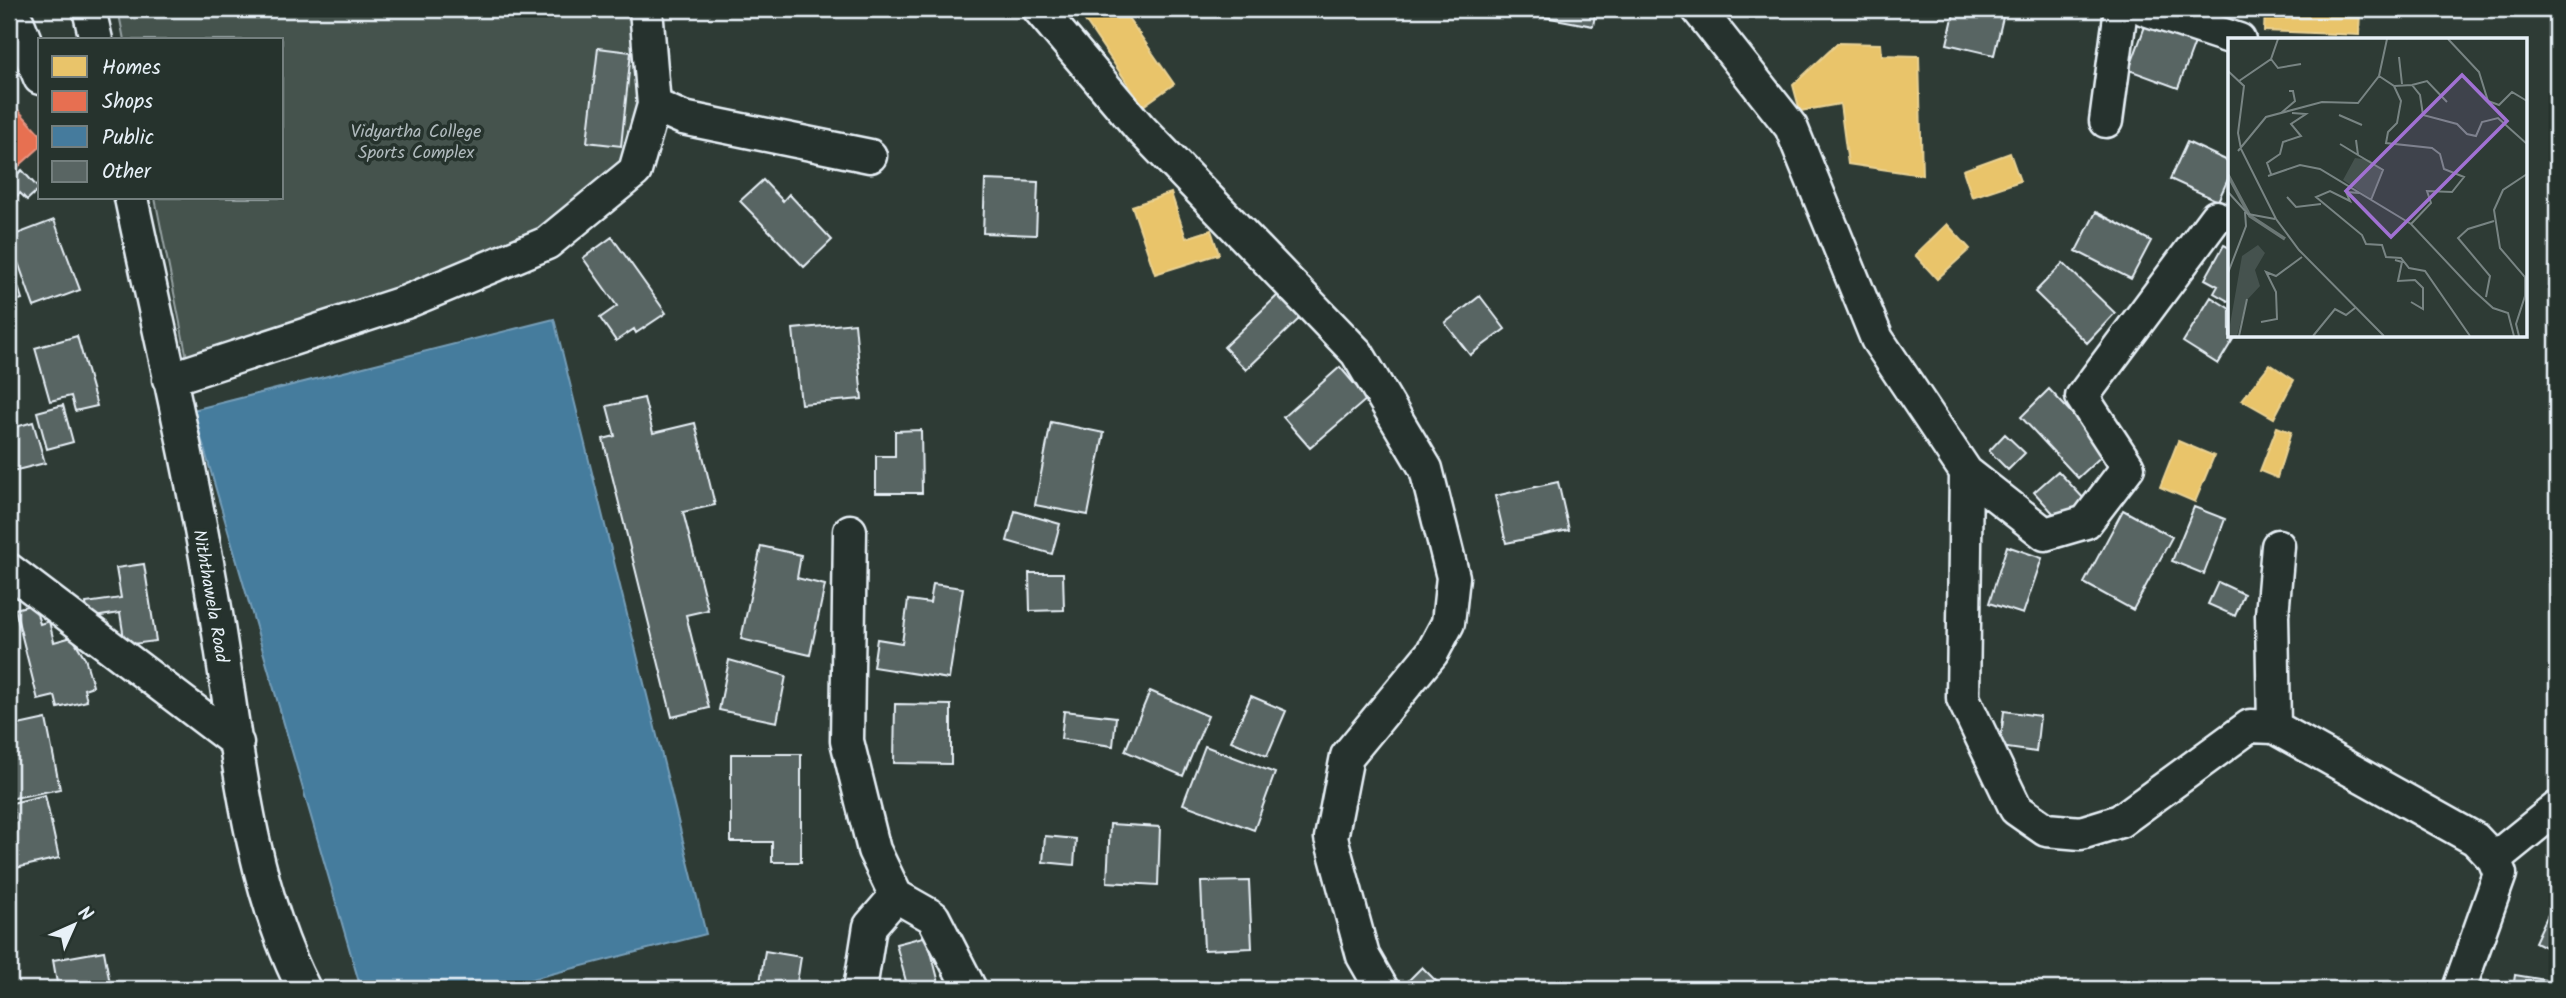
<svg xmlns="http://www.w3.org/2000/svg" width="2566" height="998" viewBox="0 0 2566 998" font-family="Kalam,sans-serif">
<rect width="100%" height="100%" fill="#2e3b35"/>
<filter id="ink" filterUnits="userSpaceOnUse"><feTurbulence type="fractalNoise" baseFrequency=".0143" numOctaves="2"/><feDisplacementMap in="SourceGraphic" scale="14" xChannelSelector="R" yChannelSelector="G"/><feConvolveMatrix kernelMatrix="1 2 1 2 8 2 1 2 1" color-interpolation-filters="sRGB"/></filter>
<g filter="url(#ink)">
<path fill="#45524e" stroke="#96a2a3" stroke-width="2" d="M118 9H633L639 92 631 149 624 170 515 249 187 358 155 198H282V40H124Z"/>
<path fill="#e9c46a" stroke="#e9d295" stroke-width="2" d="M1077 9H1122L1174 84 1143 106Z
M2265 9H2360L2359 35 2264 31Z
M1838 43 1881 44 1882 55 1919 56 1922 175 1848 164 1840 104 1800 111 1793 85Z
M2010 153 2020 181 1972 197 1963 170Z
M1171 193 1186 238 1211 230 1219 254 1155 274 1132 206Z
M1947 224 1970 249 1937 279 1915 255Z
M2270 364 2294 380 2274 418 2242 400Z
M2277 427 2291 432 2277 478 2260 471Z
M2178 441 2214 456 2195 502 2160 487Z"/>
<path fill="#e76f51" stroke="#e79683" stroke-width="2" d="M16 108 40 134V147L9 175V115Z"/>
<path fill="#457b9d" stroke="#769eb8" stroke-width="2" d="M554 319 706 934 493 989H361L193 410Z"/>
<path fill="#596563" stroke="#e8f1f8" stroke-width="2" d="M1535 9H1596L1593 26 1534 15Z
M1955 9H2005L1994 55 1947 44Z
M2148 18 2197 37 2178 88 2129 70Z
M598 48 631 52 621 146 587 142Z
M2187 142 2230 162V175L2218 201 2170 179Z
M22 170 39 189 27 200 20 193 15 198 9 192V182Z
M763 180 783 201 789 194 832 240 804 267 740 201Z
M985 180 1038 182 1036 235 983 233Z
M2096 212 2151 241 2131 279 2076 251Z
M54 220 80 290 34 307 9 237Z
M612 237 666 313 636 333 634 329 616 341 600 318 617 306 583 258Z
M2224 245 2230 248V302L2214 293 2218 286 2205 279Z
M9 258 22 299 9 303Z
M2063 263 2115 313 2087 343 2035 292Z
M1278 295 1300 318 1246 370 1224 347Z
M1480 296 1505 329 1470 355 1445 323Z
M2211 297 2230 309V336H2235L2218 364 2183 342Z
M855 323 862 399 801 404 793 329Z
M77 336 97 406 75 411 71 396 50 401 35 348Z
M1340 367 1367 399 1310 448 1283 417Z
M2049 389 2107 451 2078 478 2021 417Z
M644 398 653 433 695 423 715 505 683 512 708 610 686 615 709 708 672 717 603 439 615 436 607 406Z
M63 405 73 442 47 449 37 412Z
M33 422 45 463 9 472V429Z
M1051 422 1104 433 1088 515 1035 505Z
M921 430 922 493H876V456H895V431Z
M2005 434 2025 453 2008 470 1989 451Z
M2058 471 2086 501 2062 523 2034 492Z
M1558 482 1569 530 1506 543 1495 496Z
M2194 507 2225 519 2204 574 2172 561Z
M2123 510 2172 537 2133 610 2084 583Z
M1015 511 1060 524 1052 554 1007 541Z
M761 546 801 555 797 578 825 585 810 655 741 639Z
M2007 546 2042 558 2023 614 1989 603Z
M144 564 156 641 125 645 120 613 88 618 86 603 121 598 116 568Z
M1029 573H1063L1064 610 1030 611Z
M2218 582 2244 594 2235 616 2208 604Z
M933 584 963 588 949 679 873 667 877 639 902 643 908 600 930 603Z
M34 604 40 624 49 621 54 642 72 637 85 658 93 686 84 689 87 701 58 708 55 696 38 700 15 609Z
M729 660 786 676 777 722 719 710Z
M1150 691 1208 716 1183 776 1125 751Z
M1251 696 1286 711 1267 756 1231 741Z
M895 704 951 705V764L894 763Z
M1064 711 1116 717 1113 746 1061 739Z
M2004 711 2040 716 2036 752 2000 747Z
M46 719 60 789 9 799V727Z
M1205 746 1275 773 1254 830 1183 804Z
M731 754H801V862H772V842H731Z
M45 795 59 858 16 868 9 836V819L15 818 12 803Z
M1110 824 1160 827 1158 885 1107 882Z
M1045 836 1076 839 1074 865 1043 862Z
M1249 881 1252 948 1204 950 1201 882Z
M2551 908 2557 911V953L2535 942Z
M927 936 940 987 908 989 896 944Z
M104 951 111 989H58L53 960Z
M765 951 801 957 796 989H759Z
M1422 967 1444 989H1402L1401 988Z
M2515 975 2557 982V989H2513Z
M708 982 741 989H707Z"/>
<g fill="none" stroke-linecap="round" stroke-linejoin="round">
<g stroke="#e8f1f8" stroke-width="37">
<path id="minor" d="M89 9 96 40
M1039 9 1139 127 1357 353 1426 469 1453 577 1448 623 1432 653 1347 756 1331 838 1363 956 1382 989
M1698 9 1791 127 1877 339 1966 472 1963 698 2016 809 2046 830 2081 833 2120 821 2250 726 2274 727 2475 839 2494 859 2500 874 2459 989
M2145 9 2239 40
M9 13 18 23 40 78
M654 105 683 118 870 156
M2106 121 2121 9
M131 198C160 334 192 471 215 608 236 733 246 876 304 989
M169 379 406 302 547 243 635 171 654 105 646 9
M1966 472 2045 534 2086 522 2128 467 2082 397 2216 217
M850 531 847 741 874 850 896 896
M9 570 237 743
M2274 727 2272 615 2278 546
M2494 859 2557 808
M860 989 870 926 896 896 933 917 970 989"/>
</g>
<use href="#minor" stroke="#26332d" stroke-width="32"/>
</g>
</g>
<g text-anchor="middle" stroke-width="7" stroke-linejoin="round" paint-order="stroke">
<g font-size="18" fill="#afb9bc" stroke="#26332d">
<text x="416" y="137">Vidyartha College<tspan x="416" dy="21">Sports Complex</tspan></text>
</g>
<g font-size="18" fill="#e8f1f8" stroke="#26332d">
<text transform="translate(211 596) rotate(80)" y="6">Niththawela Road</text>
</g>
</g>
<g transform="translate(2228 38)">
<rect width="299" height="299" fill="#2e3b35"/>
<path d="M127 120 142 122 154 133 143 161 115 142ZM30 207 37 215 27 232 32 248 19 262 9 298H0L14 218Z" fill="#45524e"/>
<path fill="none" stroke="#6b7775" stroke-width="3.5" d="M0 137 22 178 57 201"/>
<path fill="none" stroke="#788483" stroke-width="2" d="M220 1 251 34 260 63 271 67 284 54 299 63M171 19 174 46M43 21 50 30 73 26M0 33 16 48 10 95 13 111 48 181 71 212 156 298M151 38 166 48 173 63 169 85 160 94 158 105 204 110 212 116 216 131 236 139 224 154 199 153 203 165 183 186M11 43 43 21 50 1M184 47 199 43 219 64M166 48 184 47 192 57 195 77 229 86 239 96 248 98 254 84 270 80 299 106M53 75 67 63 65 53H61M111 77 134 87M128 102 130 117 155 132 143 162M112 106 130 117M10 113 38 79 94 64 130 65 151 38 159 1M43 136 39 125 52 116 55 104 73 98 63 86 78 76 64 75M40 138 72 127 92 131 183 186 244 251 265 270 280 275 286 298M0 154 20 176 47 181M131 155 118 154 122 163 102 153 88 159 134 197 138 206 154 207 158 219 173 220 181 230 197 233 242 298M59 159 68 169 93 166M167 222 174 224 170 243 187 242 195 250V271L183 264M0 235 18 188 17 174M258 259 262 238 230 200 240 191 266 183M33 284 49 281 48 254 38 234 48 238 74 219M11 298 19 261M85 298 107 271 118 277 127 270M291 298 288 286 297 258V239L272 210 266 172 275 152 299 136"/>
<path fill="#a171d3" fill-opacity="0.15" stroke="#a171d3" stroke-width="3.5" d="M234 37 279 83 163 199 118 153Z"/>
<rect width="299" height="299" fill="none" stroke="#e8f1f8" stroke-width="3.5"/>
</g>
<rect width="2566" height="998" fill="none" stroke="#26332d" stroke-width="35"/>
<rect x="18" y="18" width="2531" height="963" fill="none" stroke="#e8f1f8" stroke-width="2.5" filter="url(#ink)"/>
<rect x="38" y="38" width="245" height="161" fill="#26332d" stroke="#747f7e" stroke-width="2"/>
<rect x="52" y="56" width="35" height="21" fill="#e9c46a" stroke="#747f7e" stroke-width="2"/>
<text x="102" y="74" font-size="21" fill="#e8f1f8">Homes</text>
<rect x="52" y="91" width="35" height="21" fill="#e76f51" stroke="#747f7e" stroke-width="2"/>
<text x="102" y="108" font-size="21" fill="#e8f1f8">Shops</text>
<rect x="52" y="126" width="35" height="21" fill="#457b9d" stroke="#747f7e" stroke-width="2"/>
<text x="102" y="144" font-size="21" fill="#e8f1f8">Public</text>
<rect x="52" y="161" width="35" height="21" fill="#596563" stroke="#747f7e" stroke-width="2"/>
<text x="102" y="178" font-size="21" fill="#e8f1f8">Other</text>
<g transform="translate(74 925) rotate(45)" stroke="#26332d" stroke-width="5" paint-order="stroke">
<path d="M0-5L12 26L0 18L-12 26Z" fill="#e8f1f8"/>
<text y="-10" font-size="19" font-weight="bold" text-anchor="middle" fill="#e8f1f8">N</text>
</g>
</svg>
